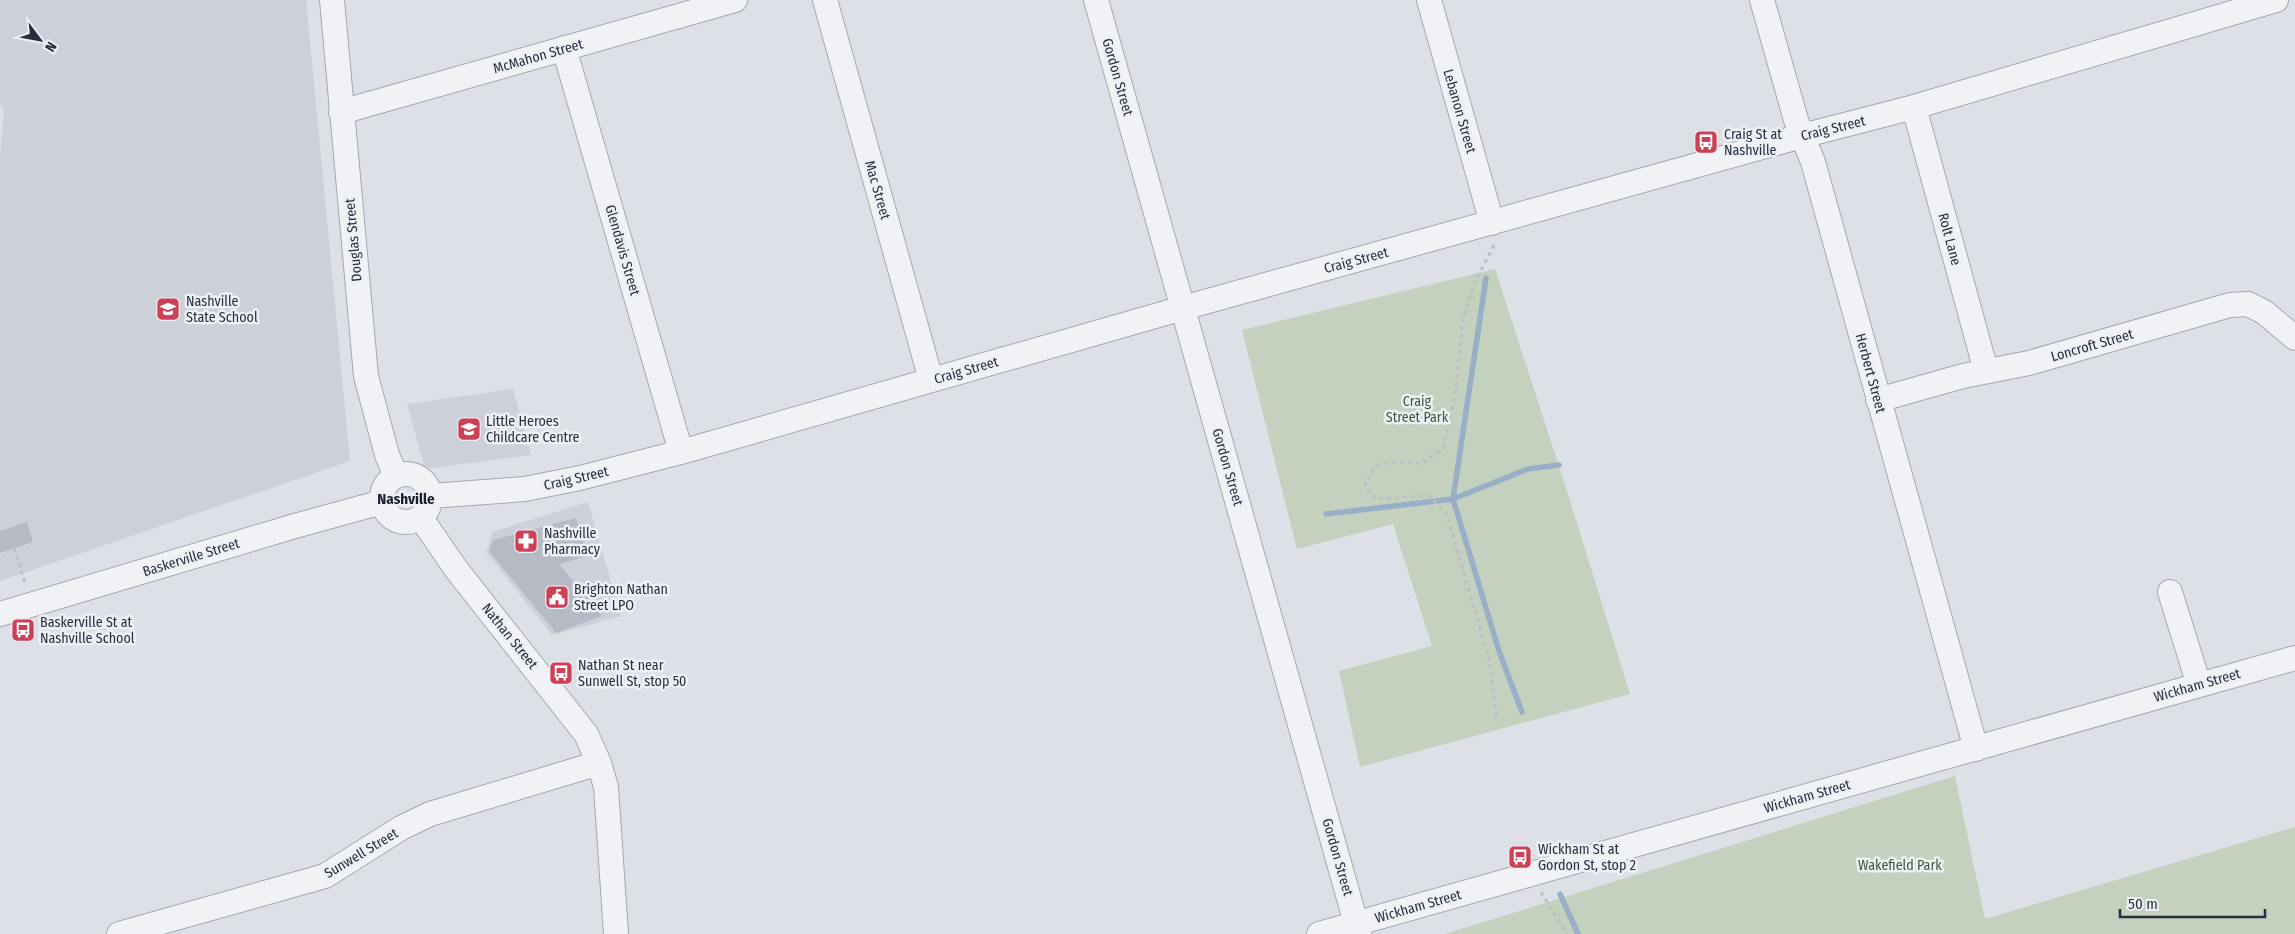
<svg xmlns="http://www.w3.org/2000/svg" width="2295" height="934" viewBox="0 0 2295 934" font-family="'Fira Sans Condensed',sans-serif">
<rect width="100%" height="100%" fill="#dde1e7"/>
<path fill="#cbd0d9" d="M0 0H306L350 461 0 581V156L4 111 0 103Z
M513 389 531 455 425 469 407 404Z
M588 502 621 616 552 635 486 552 492 532Z"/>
<path fill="#c3d1be" d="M1495 269 1567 491 1630 694 1360 767 1339 671 1432 646 1393 524 1297 549 1242 330Z
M1955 776 1985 919 2295 827V934H1445Z"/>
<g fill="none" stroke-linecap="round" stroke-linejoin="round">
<path stroke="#98afc7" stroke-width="5.5" d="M1486 278 1453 499 1499 651 1522 712
M1326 514 1453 499 1528 469 1559 465
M1560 894 1578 934"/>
</g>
<path fill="#b5bac4" d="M576 518 587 556 559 564 602 616 556 633 489 551 493 540Z
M27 522 33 542 0 553V531Z"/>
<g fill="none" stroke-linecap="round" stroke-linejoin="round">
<g stroke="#a3a8b1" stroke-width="26">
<path id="minor" d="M332 0 366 376 387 455 396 476
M825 0 931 380
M1096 0 1359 934
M1429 0 1492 223
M1762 0 1796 120 1813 162 1976 749
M564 48 681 452
M1914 107 1986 371
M341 112 735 0
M1878 400 1963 376 2029 363 2230 305 2248 304 2264 312 2295 338
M382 498a24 24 0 1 1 48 0a24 24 0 1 1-48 0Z
M431 496 525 489 580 478 681 452 1183 308 1802 136 1914 107 2276 0
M421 518 456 569 586 734 599 763 606 787 616 934
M2170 592 2199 685
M0 614 295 526 382 502
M119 934 325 876 401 828 430 814 599 763
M1319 934 2295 658"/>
</g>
<path stroke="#bcbfc5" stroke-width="3" stroke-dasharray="4 4" stroke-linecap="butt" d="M1494 245 1473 286 1463 320 1455 396 1443 449 1422 463 1396 462 1376 465 1365 485 1375 499 1429 496 1446 513 1489 658 1497 721
M14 548 25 583
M1541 892 1567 934"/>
<use href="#minor" stroke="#f0f2f5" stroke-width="24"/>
</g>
<defs>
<g id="bus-square" transform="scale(1.25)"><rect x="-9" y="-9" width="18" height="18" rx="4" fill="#cd4156" stroke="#edf0f5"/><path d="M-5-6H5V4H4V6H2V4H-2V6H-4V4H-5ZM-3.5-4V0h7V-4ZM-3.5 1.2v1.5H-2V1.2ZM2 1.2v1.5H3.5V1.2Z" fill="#fff"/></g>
<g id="school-square" transform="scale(1.25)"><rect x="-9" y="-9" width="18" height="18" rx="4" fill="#cd4156" stroke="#edf0f5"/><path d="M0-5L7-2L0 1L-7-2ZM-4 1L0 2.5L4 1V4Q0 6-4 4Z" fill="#fff"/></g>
<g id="pharmacy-square" transform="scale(1.25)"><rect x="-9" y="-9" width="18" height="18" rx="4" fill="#cd4156" stroke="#edf0f5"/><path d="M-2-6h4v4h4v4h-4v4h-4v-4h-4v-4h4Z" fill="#fff"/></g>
<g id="civic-square" transform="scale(1.25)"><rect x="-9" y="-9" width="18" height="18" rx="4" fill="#cd4156" stroke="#edf0f5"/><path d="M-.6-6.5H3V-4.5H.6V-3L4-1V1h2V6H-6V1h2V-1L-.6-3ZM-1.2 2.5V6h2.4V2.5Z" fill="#fff"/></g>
</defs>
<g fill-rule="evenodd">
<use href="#bus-square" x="1706" y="142"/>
<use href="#school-square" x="168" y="309"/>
<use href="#school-square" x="469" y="429"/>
<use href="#pharmacy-square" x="526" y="541"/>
<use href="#civic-square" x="557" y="597"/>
<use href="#bus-square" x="23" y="630"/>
<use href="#bus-square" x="561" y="673"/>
<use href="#bus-square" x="1520" y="857"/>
</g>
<g text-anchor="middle" stroke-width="5" stroke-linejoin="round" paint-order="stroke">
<g font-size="14" fill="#272f3e" stroke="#edf0f5">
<text transform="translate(538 56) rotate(-16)" y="5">McMahon Street</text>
<text transform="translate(1118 77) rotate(74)" y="5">Gordon Street</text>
<text transform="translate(1460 111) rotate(74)" y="5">Lebanon Street</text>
<text transform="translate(1833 128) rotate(-14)" y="5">Craig Street</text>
<text transform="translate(878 190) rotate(74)" y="5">Mac Street</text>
<text transform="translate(1950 239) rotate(75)" y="5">Rolt Lane</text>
<text transform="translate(353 240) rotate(-95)" y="5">Douglas Street</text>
<text transform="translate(623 250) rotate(74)" y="5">Glendavis Street</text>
<text transform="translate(1356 260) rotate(-15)" y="5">Craig Street</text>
<text transform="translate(2092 345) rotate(-16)" y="5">Loncroft Street</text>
<text transform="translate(966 370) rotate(-16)" y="5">Craig Street</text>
<text transform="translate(1871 373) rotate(75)" y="5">Herbert Street</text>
<text transform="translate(1228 467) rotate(74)" y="5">Gordon Street</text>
<text transform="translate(576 478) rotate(-13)" y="5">Craig Street</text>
<text transform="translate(191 557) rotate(-17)" y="5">Baskerville Street</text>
<text transform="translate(510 636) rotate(51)" y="5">Nathan Street</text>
<text transform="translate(2197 685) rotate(-16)" y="5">Wickham Street</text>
<text transform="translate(1807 796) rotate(-16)" y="5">Wickham Street</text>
<text transform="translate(361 853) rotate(-31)" y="5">Sunwell Street</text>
<text transform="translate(1338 857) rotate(74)" y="5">Gordon Street</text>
<text transform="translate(1418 906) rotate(-16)" y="5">Wickham Street</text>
</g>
<g font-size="14" fill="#272f3e" stroke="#edf0f5" text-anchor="start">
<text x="1724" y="139">Craig St at<tspan x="1724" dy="16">Nashville</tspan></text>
<text x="186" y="306">Nashville<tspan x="186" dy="16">State School</tspan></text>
<text x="486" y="426">Little Heroes<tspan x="486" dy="16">Childcare Centre</tspan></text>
<text x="544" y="538">Nashville<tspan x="544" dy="16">Pharmacy</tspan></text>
<text x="574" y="594">Brighton Nathan<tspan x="574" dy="16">Street LPO</tspan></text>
<text x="40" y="627">Baskerville St at<tspan x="40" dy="16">Nashville School</tspan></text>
<text x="578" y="670">Nathan St near<tspan x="578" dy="16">Sunwell St, stop 50</tspan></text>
<text x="1538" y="854">Wickham St at<tspan x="1538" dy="16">Gordon St, stop 2</tspan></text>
</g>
<g font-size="14" fill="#3b5934" stroke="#edf0f5">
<text x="1417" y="406">Craig<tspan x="1417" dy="16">Street Park</tspan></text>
<text x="1900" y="870">Wakefield Park</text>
</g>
<g font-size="15" font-weight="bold" fill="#19202e" stroke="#edf0f5">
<text x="406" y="504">Nashville</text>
</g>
</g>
<g transform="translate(40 40) rotate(122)" stroke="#edf0f5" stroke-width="4" paint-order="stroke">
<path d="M0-4L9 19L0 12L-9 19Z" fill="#272f3e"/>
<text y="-8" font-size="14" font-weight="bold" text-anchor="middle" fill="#272f3e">N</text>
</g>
<path d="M2120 909v8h145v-8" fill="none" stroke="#272f3e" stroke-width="2.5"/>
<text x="2128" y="909" font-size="15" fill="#272f3e" stroke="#edf0f5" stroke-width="4" paint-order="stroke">50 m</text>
</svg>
